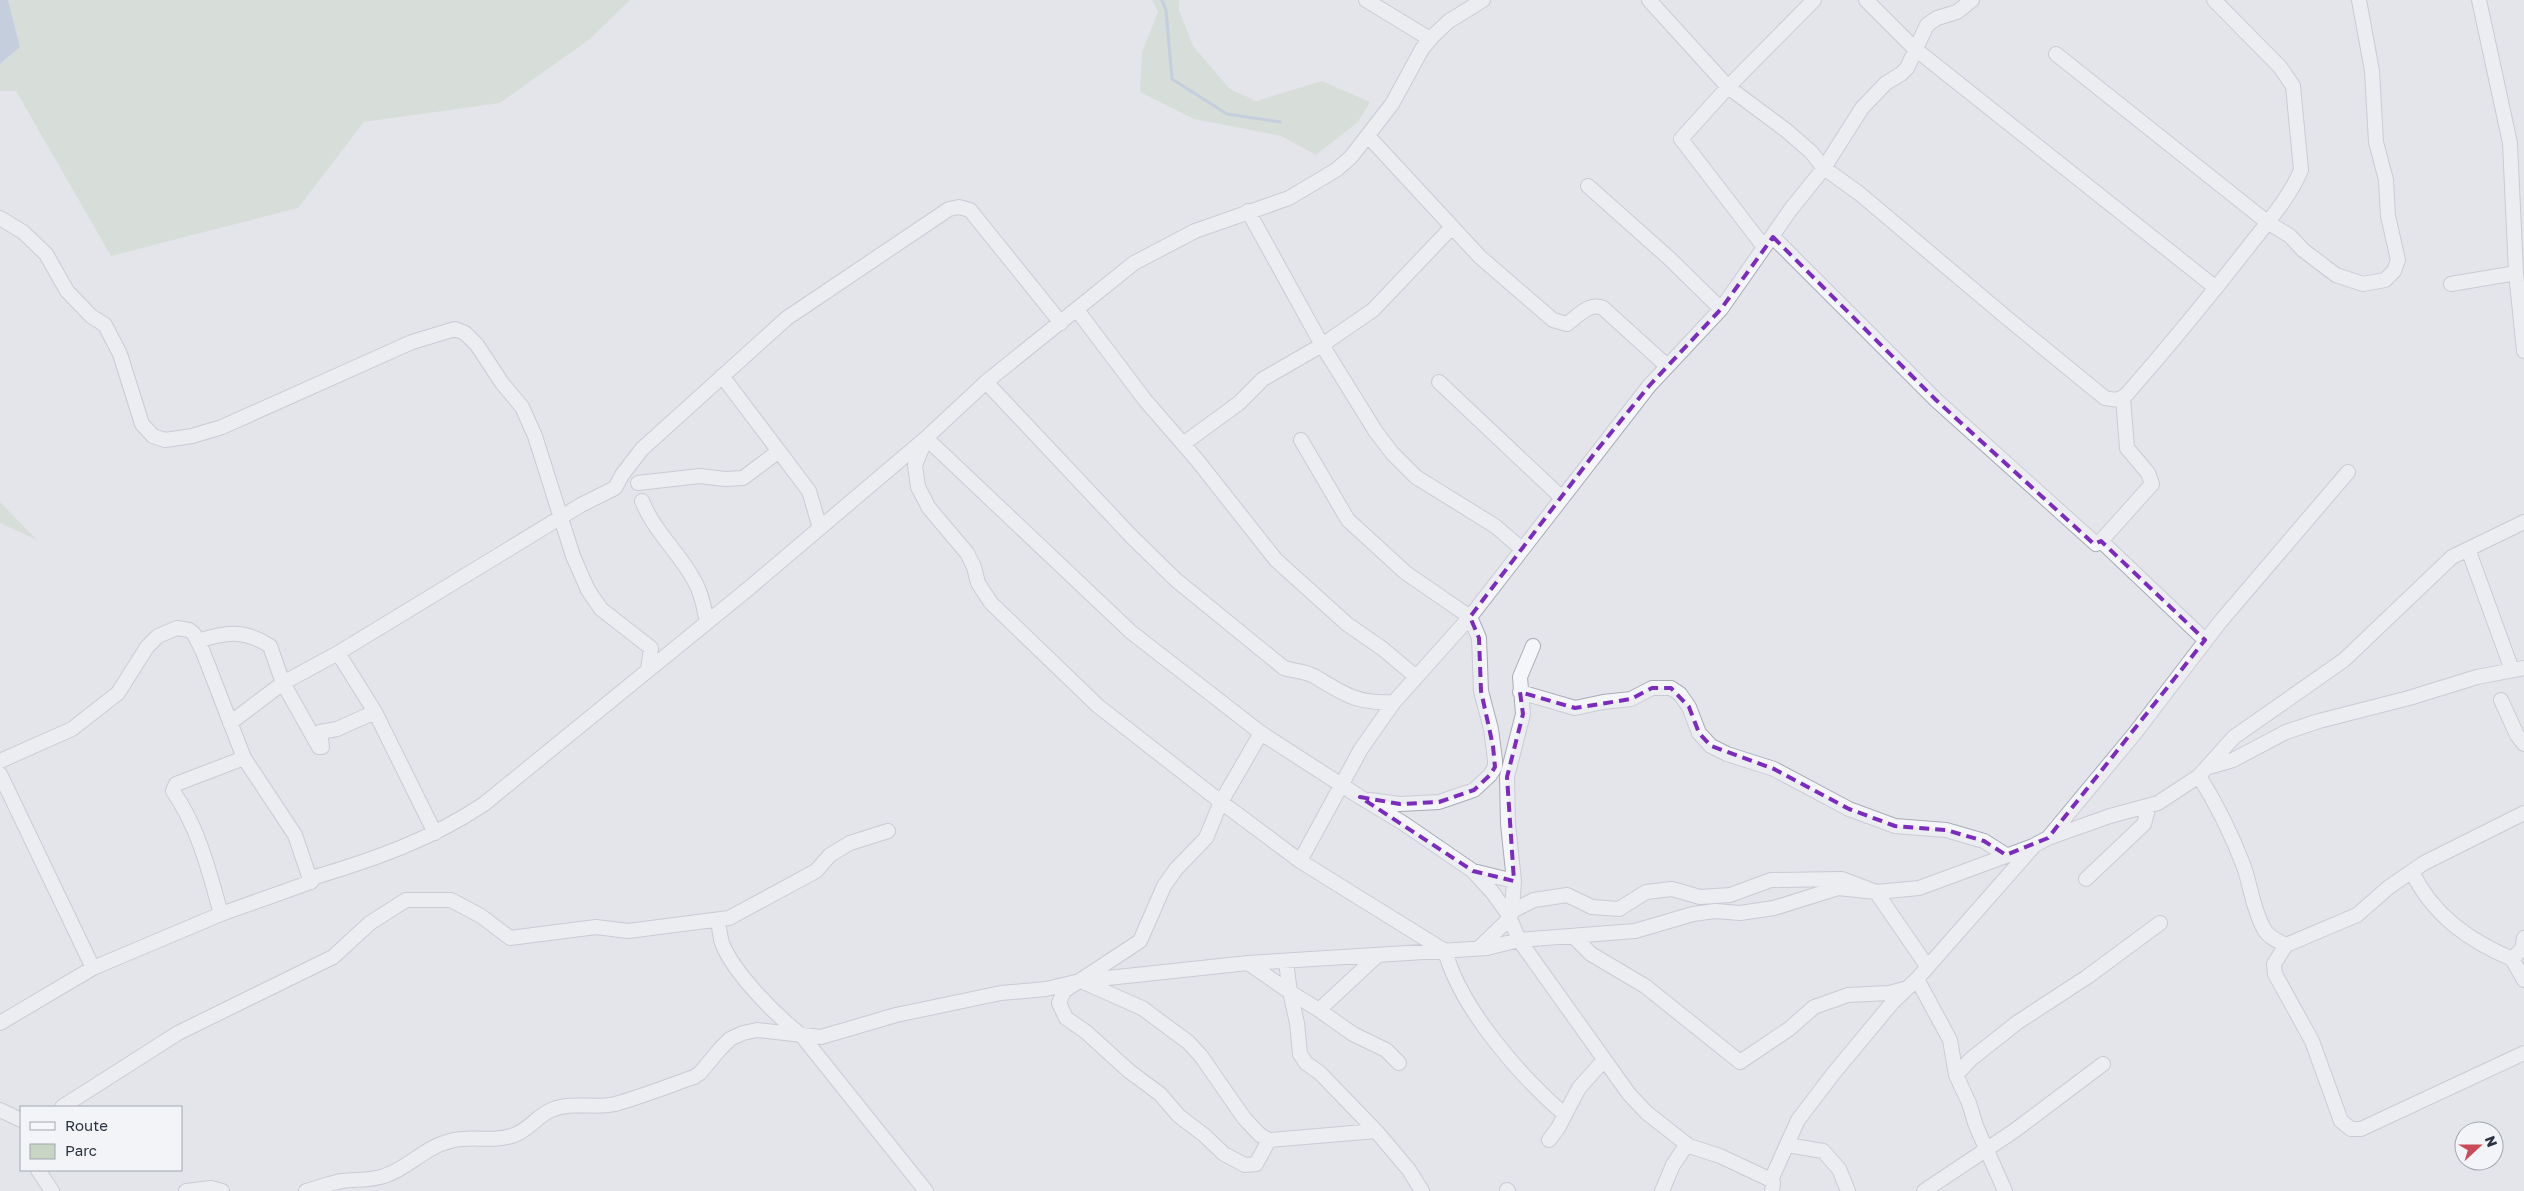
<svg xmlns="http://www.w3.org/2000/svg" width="2524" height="1191" viewBox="0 0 2524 1191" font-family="'Golos Text',sans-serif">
<rect width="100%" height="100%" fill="#e3e5eb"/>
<path fill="#c8d4c4" d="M8 0H630L590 39 500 103 364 122 298 208 111 256 16 91H0V64L20 47Z
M1152 0H1179V10L1193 46 1230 89 1256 101 1322 81 1370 102 1358 122 1316 155 1281 136 1194 119 1140 92 1142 52 1158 12Z
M0 502 37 540 0 523Z"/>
<path fill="#9fb2ca" d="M0 0H8L20 47 0 64Z"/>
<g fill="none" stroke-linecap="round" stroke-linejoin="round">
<path stroke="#9fb2ca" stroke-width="3" d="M1162 0 1166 10 1172 79 1227 114 1280 122"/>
<g stroke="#a8acb5" stroke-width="16">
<path id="minor" d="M1366 0 1430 39
M1649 0 1728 87 1787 131 1811 152 1824 168 1860 194 2007 318 2105 398C2114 400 2120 401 2127 394 2169 346 2210 296 2249 246 2267 223 2290 197 2301 170L2293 86 2280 67 2214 0
M1866 0 1914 48 2216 288
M2479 0 2510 143 2516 273 2524 351
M2056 54 2267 222 2290 236 2303 250 2336 275 2363 284 2385 280 2394 271 2398 260 2388 216 2386 180 2376 142 2372 71 2359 0
M1368 136 1480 257 1553 320 1567 324C1578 316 1589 302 1603 308L1667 366
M1588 186 1670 259 1721 309
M1248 211 1322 345 1376 432 1392 453 1416 477 1495 526 1522 549
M0 218 23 232 46 254 67 291 91 316 105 325 120 354 142 424 153 436 165 440 192 436 222 427 412 342 455 329 465 333 477 345 502 383 522 407 535 436 573 556 588 590 601 609 651 648 648 670
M1773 237 1936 400 2096 544 2101 541 2152 484 2148 473 2127 448 2123 398
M1764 247 1681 139 1728 87 1814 0
M2451 284 2516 273
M1077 310 1145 400 1197 460 1276 560 1347 624 1383 649 1415 676
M722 376 809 491 820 528
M986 382 1131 536 1176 580 1284 668C1294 671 1305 671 1314 676 1344 694 1357 704 1394 702
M1439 382 1561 497
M926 438 1131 632 1261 733 1360 797 1403 823 1473 871 1493 893 1508 914 1519 940 1629 1094 1647 1113 1689 1146 1720 1156 1771 1180 1773 1183 1772 1191
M1301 440 1348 520 1406 573 1470 617 1479 638 1481 691 1491 729 1495 760V767L1490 775 1474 790 1439 802 1400 804 1370 800
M925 441 915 465 918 487 929 508 967 553 974 567 978 583 991 603 1098 706 1221 802 1300 861 1445 951C1461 1009 1520 1076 1565 1115
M1183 444 1239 403 1263 379 1322 345 1373 310 1451 228
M638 483 700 476 725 479 743 478 779 451
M642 501C655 533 680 553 695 582 702 594 704 608 707 622
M2101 541 2205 640
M2468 549 2512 670
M198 641C225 632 244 629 270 646L283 683 319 747H322L320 732 337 729 375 712
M338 653 375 712 435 833
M1520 692 1575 708 1603 702 1631 699 1652 688H1671L1680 694 1689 707 1699 733 1711 746 1727 754 1774 769 1849 809 1895 826 1946 830 1984 841 2006 855
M2501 700 2517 735 2524 744
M230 723 283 683 338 653 581 505 615 488 622 475 642 449 787 318 949 209 959 207 970 210 1061 323
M1261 733 1221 802 1206 838 1176 869 1164 886 1140 941 1064 991 1059 1003 1066 1018 1086 1032 1129 1071 1160 1094 1179 1116 1204 1135 1224 1154 1245 1165 1256 1164 1269 1140
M0 761 72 729 118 693 147 647 158 636 177 628 189 630 194 634 203 652 244 758 295 835 311 882
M2209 767 2233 760 2286 732 2319 721 2409 698 2477 677 2524 668
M0 774 93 968
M2199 776C2217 805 2232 835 2244 867 2251 887 2253 910 2264 929 2268 937 2278 941 2286 945
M2524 813 2424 863 2389 887 2357 915 2286 945 2274 964 2275 974 2312 1041 2341 1121 2351 1129H2361L2524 1053
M2048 838 2135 733 2220 622 2348 472
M1300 861 1361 749 1394 702 1470 617 1649 386 1721 309 1791 209 1824 168 1862 108 1886 83 1901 74 1907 68 1927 25 1937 18 1957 12 1972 0
M1473 871 1514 881
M2412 872C2433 915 2468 940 2512 959L2522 949 2524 938
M2086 879 2144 824 2149 806
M1512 911 1534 900 1567 895 1592 907 1619 909 1646 892 1672 889 1700 897 1730 895 1771 880 1842 879 1876 892 1927 966
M221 914C209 871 199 829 173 791L176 784 244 758
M718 920C719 927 720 936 722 943 734 974 777 1016 802 1036L926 1191
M1574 937 1591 954 1645 986 1740 1062 1789 1029 1814 1007 1848 995 1889 993 1904 989
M1479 948 1510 918 1512 911 1514 881 1508 824 1507 777 1523 714 1520 677 1533 646
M2512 959 2524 980
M1286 962 1290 992 1319 1010 1377 956
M1248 963 1290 992 1297 1023 1300 1054 1306 1063 1320 1073 1376 1131 1409 1170 1422 1191
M1917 979 1950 1040 1956 1075 1969 1103 1976 1126 2005 1191
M1081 981 1142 1008 1188 1042 1201 1056 1244 1118 1260 1135 1269 1140 1376 1131
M1319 1010 1353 1034 1386 1050 1399 1063
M0 1023 93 968 221 914 311 882 315 877C375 859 432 839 484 804L748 589 926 438 986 382 1134 263 1195 231 1289 198 1336 170 1351 157 1392 104 1422 49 1434 35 1449 21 1483 0
M1956 1075 1971 1059 2018 1022 2087 977 2160 923
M62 1107 178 1033 333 957 370 923 406 900H451L481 916 510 938 596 927 628 931 729 918 816 871 830 855 850 843 888 831
M0 1110 21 1120
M1549 1140 1558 1128 1579 1088 1604 1060
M1787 1145 1823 1151 1839 1169 1848 1191
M38 1170 52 1191
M1771 1180 1798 1120 1833 1074 1892 1003 1917 979 2033 847
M1507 1190 1508 1191
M186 1191 211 1188 222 1191
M306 1191C318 1188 330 1183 342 1181 356 1179 370 1181 384 1176 409 1168 423 1148 450 1141 471 1135 493 1143 514 1135 529 1130 537 1116 551 1110 572 1101 593 1109 615 1104 641 1097 668 1086 694 1077L700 1073 720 1049 730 1039 743 1033 757 1030 821 1037 896 1015 1001 993 1046 989 1080 981 1248 963 1487 948 1519 940 1635 931 1693 914 1715 911 1740 913 1774 908 1838 888 1876 892 1919 888 2033 846 2048 838 2110 816 2158 803 2199 776 2234 737 2344 660 2452 557 2524 522
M1662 1191 1673 1165 1687 1144
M1924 1191 2014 1131 2103 1064"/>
</g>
<use href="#minor" stroke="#f5f6f9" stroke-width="14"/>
</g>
<path d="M0 0H2524V1191H0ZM1773 237 1936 400 2094 544 2101 541 2205 640 2048 838 2006 855 1984 841 1946 830 1895 826 1849 809 1774 769 1711 746 1699 733 1689 707 1671 688H1652L1631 699 1575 708 1520 692 1523 714 1507 777 1514 881 1473 871 1360 797 1400 804 1439 802 1474 790 1490 775 1495 767 1493 746 1481 691 1479 638 1470 617 1597 450 1649 386 1721 309Z" fill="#e3e5eb" fill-opacity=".55" fill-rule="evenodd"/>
<path fill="none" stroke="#7b2cbf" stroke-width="4" stroke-dasharray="10 6" stroke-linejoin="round" d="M1773 237 1936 400 2094 544 2101 541 2205 640 2048 838 2006 855 1984 841 1946 830 1895 826 1849 809 1774 769 1711 746 1699 733 1689 707 1671 688H1652L1631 699 1575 708 1520 692 1523 714 1507 777 1514 881 1473 871 1360 797 1400 804 1439 802 1474 790 1490 775 1495 767 1493 746 1481 691 1479 638 1470 617 1597 450 1649 386 1721 309Z"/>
<rect x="20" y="1106" width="162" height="65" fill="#f2f4f8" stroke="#a2a7af"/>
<rect x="30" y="1122" width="25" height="8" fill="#f5f6f9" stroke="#a2a7af"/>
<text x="65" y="1131" font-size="15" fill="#2b3342">Route</text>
<rect x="30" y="1144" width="25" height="15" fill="#c8d4c4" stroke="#a2a7af"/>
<text x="65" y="1156" font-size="15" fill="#2b3342">Parc</text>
<g transform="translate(2479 1146) rotate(69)"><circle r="24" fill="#f2f4f8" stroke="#a2a7af"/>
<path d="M0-4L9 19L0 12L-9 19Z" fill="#cc4b5b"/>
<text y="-8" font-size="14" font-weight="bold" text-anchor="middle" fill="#2b3342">N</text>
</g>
</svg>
